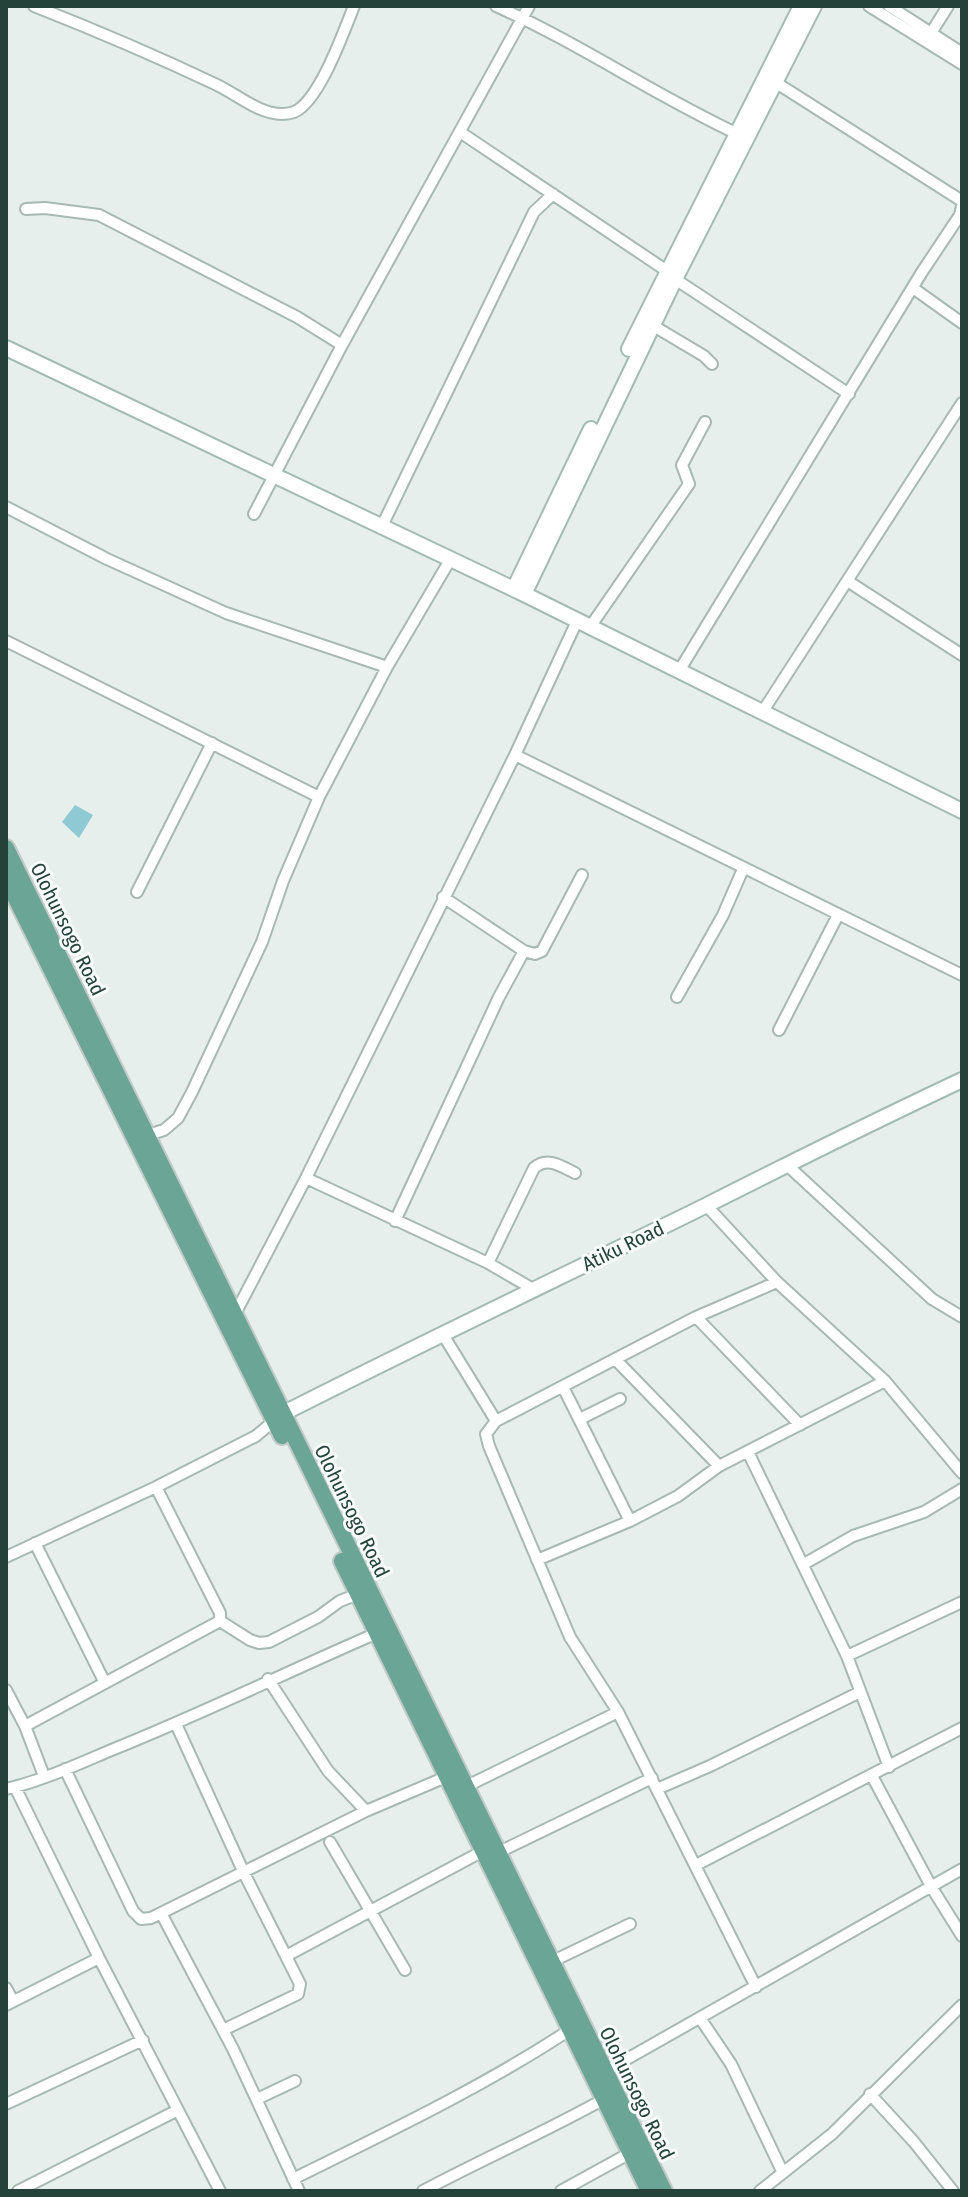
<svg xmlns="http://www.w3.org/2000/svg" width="968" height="2197" viewBox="0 0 968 2197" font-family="'Fira Sans Condensed',sans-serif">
<rect width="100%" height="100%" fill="#e6efeb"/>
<path fill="#8ec9d4" d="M75 805 93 815 79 838 62 822Z"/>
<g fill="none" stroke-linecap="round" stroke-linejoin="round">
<g stroke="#a8b8b2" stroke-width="14">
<path id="street" d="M34 6C95 30 156 56 215 84 230 91 243 101 258 108 269 113 283 116 294 112 319 102 344 31 354 6
M496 6C581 44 657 97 742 136
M869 6 962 64
M889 6 962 53
M931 33 948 6
M775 82 962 201
M460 132 667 271
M26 209 45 208 99 215 297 317 342 345
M675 279 849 394
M913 288 962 323
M652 325 704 356 712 364
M6 507 107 559 226 613 387 667
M254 514 342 345 529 6
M381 528 534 212 553 194
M849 582 962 655
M590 627 689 484 682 465 705 422
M6 641 319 797
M679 671 922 272 960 215 962 206
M763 711 962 403
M515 755 962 975
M137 892 212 743
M443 897 524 951
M677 997 723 915 743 869
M779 1030 838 915
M148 1135 164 1130 178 1118 192 1092 262 942 283 881 319 797 387 667 450 560
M786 1164 932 1299 962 1317
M306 1178 488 1263 533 1289
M706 1205 777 1282 885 1381 962 1473
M395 1221 499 997 524 951 535 954 542 951 582 875
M488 1263 534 1168C547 1156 561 1166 575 1173
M235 1314 306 1178 515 755 577 621
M696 1317 800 1425
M442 1333 496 1421 486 1434 489 1446 570 1637 618 1712 756 1987
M615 1359 719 1466
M563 1387 630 1521
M580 1419 620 1399
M496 1421 696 1317 777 1282
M748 1452 847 1656 889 1767
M156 1487 220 1613V1621L250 1640 259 1643 269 1642 318 1617 340 1601 358 1594
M35 1543 105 1683
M6 1557 156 1487 256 1436 275 1420
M537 1560 630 1521 678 1496 719 1466 885 1381
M804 1564 853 1536 924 1512 962 1489
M847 1656 962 1602
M268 1679 328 1771 366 1811
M6 1690 25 1726 44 1776
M176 1724 244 1873 300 1984 298 1994 223 2030
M25 1726 220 1621
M65 1769 133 1911 141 1919 151 1918 366 1811 446 1777
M872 1776 932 1888 962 1936
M15 1787 99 1958 220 2191
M465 1787 618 1712
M6 1789C41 1781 76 1765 109 1751 199 1715 287 1672 377 1633
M657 1789 710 1766 860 1692
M330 1842 405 1970
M497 1853 652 1778
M696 1865 962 1728
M161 1913 233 2049 299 2191
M286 1956 483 1851
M551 1962 630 1924
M6 1988 13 2001
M6 2005 99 1958
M700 2018 731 2064 783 2173
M604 2072 962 1869
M870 2094 914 2142 953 2191
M257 2099 295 2081
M6 2104 143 2040
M293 2179C388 2132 483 2087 571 2029
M18 2191 178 2110
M423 2191C483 2159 545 2132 604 2099
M561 2191 630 2153
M760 2191 832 2134 962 2005"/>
</g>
<g stroke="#a4bbb3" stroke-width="18">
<path id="secondary" d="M6 348 524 594 962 811
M629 349 801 6
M514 589 591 429
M524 594 675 279 814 6
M275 1420 284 1413C424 1342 565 1275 705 1206 790 1163 875 1121 962 1080"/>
</g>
<g stroke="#c2cac8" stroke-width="20">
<path id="primary" d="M6 848 664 2191
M6 878 282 1436
M342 1561 649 2191"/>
</g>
<use href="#street" stroke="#fff" stroke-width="10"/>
<use href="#secondary" stroke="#fff" stroke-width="14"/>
<use href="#primary" stroke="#6aa596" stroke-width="16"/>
</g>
<g text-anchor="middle" stroke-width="6" stroke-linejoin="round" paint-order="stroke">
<g font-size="20" fill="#24423a" stroke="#f7fbf9">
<text transform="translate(68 929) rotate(64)" y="7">Olohunsogo Road</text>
<text transform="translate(623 1246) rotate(-26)" y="7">Atiku Road</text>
<text transform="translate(352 1511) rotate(64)" y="7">Olohunsogo Road</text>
<text transform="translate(637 2093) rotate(64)" y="7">Olohunsogo Road</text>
</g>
</g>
<rect width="968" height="2197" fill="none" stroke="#24423a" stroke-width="16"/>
</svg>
